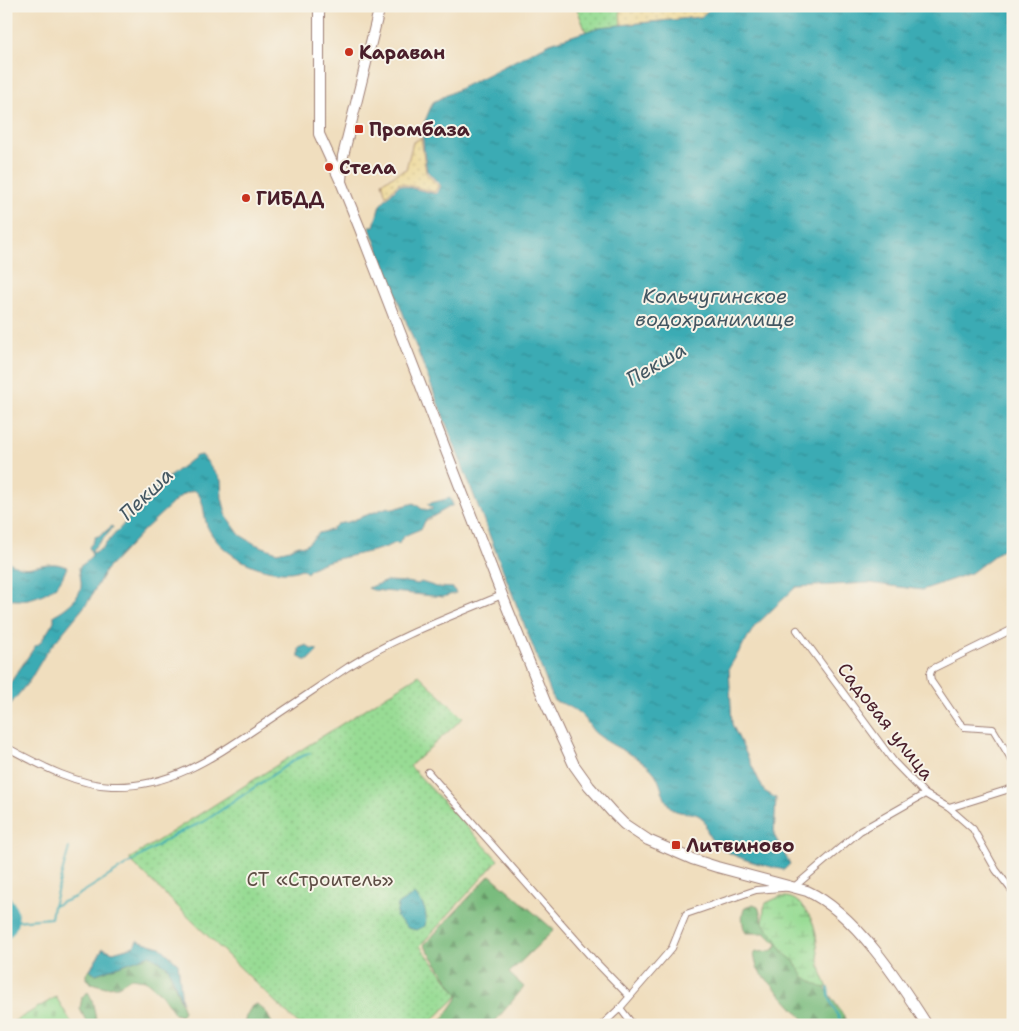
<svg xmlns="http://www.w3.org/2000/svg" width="1019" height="1031" viewBox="0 0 1019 1031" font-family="'Shantell Sans',sans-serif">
<defs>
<pattern id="green-dots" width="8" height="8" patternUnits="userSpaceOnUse" patternTransform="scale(1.25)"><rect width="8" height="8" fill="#98dc94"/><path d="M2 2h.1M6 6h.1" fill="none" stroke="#84bc80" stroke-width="1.8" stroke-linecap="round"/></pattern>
<pattern id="forest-firs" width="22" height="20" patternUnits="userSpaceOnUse" patternTransform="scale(1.25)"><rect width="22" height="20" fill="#7abc7e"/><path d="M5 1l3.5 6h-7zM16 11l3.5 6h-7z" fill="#669867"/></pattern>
<pattern id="wetland-marsh" width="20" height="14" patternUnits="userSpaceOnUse" patternTransform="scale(1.25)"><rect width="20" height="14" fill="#98dc94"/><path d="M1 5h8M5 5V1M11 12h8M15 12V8" fill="none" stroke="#84bc80"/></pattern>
<pattern id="sand-dots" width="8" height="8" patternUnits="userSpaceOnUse" patternTransform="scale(1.25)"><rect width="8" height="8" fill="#eeda9e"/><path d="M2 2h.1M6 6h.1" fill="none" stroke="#cebb88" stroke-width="1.8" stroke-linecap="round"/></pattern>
<pattern id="cemetery-stones" width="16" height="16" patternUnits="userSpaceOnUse" patternTransform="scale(1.25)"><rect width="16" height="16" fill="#98dc94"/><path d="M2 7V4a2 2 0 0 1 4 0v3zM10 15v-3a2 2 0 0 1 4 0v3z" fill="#84bc80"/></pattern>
<pattern id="water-ripples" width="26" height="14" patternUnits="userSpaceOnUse" patternTransform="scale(1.25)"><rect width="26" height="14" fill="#3aabb4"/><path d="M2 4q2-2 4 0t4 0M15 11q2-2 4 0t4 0" fill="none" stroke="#338b93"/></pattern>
</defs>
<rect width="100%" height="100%" fill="#f7f3e8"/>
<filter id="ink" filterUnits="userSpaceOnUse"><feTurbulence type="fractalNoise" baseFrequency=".02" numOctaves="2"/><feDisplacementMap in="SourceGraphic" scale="10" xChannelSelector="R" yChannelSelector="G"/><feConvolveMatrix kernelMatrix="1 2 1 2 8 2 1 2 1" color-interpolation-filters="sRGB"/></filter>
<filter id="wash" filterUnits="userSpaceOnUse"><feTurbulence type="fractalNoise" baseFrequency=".0096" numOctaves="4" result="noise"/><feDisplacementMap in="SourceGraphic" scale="20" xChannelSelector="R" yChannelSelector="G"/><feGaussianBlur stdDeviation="1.12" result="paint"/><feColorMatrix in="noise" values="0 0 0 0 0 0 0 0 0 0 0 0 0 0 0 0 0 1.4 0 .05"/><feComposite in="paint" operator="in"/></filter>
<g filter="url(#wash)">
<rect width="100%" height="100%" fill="#f0debe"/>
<path fill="url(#green-dots)" stroke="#717e60" d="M576 6H620L621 25 600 27 586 32Z
M419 675 463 718 410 766 498 860 420 946 459 995 427 1025H299L129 859Z"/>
<path fill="url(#forest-firs)" stroke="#626e54" d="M490 875 554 930 509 973 524 987 492 1025H439L459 996 424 945Z
M753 904 758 906 763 923 821 982 850 1025H809L758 970 754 955 756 952C764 951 775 953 777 944L765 933H746C743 928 740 913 745 908 748 907 750 906 753 904Z
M150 954 168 967 184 1011 181 1016 175 1014 162 995 145 980 131 978 118 986 106 987 91 983 86 979V974L90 970 96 974Z
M88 992C96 1004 92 1013 99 1025H88L80 1009 82 997Z
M257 1004 266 1012 273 1025H244L246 1016 252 1006Z"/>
<path fill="url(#wetland-marsh)" stroke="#717e60" d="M779 897C790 896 796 899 803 907 820 927 815 942 820 966 821 973 825 981 828 988L821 987 804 977 794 961 786 955 780 947 776 939 763 923 764 908 766 903Z"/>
<path fill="url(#sand-dots)" stroke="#9c7c64" d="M620 6H712L701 17 621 25Z
M421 138 426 173 438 186 435 192 399 183 386 196 382 182 406 169 413 142Z"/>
<path fill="url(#cemetery-stones)" stroke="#717e60" d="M56 997 73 1025H8Z"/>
<path fill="url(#water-ripples)" stroke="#426570" d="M712 6H1013V541L971 573 922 590 869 583 796 587 755 626 729 668 732 724 764 791 776 798 774 835 790 864 784 870C760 864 727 858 711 839 706 833 707 823 702 818 692 808 676 818 668 804 661 794 661 779 652 770 637 754 615 749 598 735 592 731 590 726 586 720 578 710 566 704 554 701L369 226H374L380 205 399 185 436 194 441 186 427 171 424 151 422 128 433 102 550 43 600 27 701 17Z
M202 455 221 480 222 498 227 517 240 535 255 544 277 552 290 549 298 545 305 546 319 533 331 530 337 524 348 522 388 507 393 509 414 503 422 509 432 510V507L427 504 450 498 453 505 425 521 422 528C414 533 401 534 399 544L395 543C376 555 317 557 307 573L302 569C298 570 294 572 290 572 260 574 220 555 207 526 203 515 205 497 194 490L182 495 175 501 145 529 105 571 88 602 46 653 30 680 6 710V689L36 645 39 644 48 631 54 621V615C64 610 79 599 81 587 82 580 79 573 79 567L86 562 92 555 89 547 93 542 95 537 101 535 112 526 113 527C108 535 98 543 92 550L93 553 101 549 161 483 196 456Z
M6 560C28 575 34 563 55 564 59 564 63 566 67 567 64 574 62 580 57 585 45 596 21 604 6 598Z
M387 581 406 582 418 584 421 582 437 587 453 588 456 593 443 597 373 590 368 588Z
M307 645 311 649 318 650 309 660H304L299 657V648Z
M415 894C424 905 428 912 425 926L416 930 408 928 396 917 398 904Z
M137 940 160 947 178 963 182 1002 168 967 150 955 96 974 90 970 103 948 113 952 134 946Z"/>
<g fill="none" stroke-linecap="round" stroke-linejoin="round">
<path stroke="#3aabb4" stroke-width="2" d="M53 906 69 848
M14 921 51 918 53 906 75 897 176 834 205 821 296 759 310 753
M828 988C829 1003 836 1012 843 1025"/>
<path stroke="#3aabb4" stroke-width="10" d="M6 900C15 911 17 923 6 934"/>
</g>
</g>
<g filter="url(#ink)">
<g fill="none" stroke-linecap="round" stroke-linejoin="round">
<g stroke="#9d7e74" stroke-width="8">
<path id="street" d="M1013 629 932 669 930 674 931 681 959 722 964 727 993 729 1013 762
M797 630 894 762 925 794 949 808 973 829 996 870 1013 892
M6 747C38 764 75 785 112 786 170 788 214 757 260 726 289 707 318 687 348 667 396 637 450 617 502 595
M428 772 592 958 629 996
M949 808 1013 788
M620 1008 633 1025
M602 1025 620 1008 672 948 686 914 756 890 794 887 860 831 925 794"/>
</g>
<g stroke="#9d7e74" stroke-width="12">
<path id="primary" d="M319 6V134L341 182 360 229 502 595 546 704 574 765 589 786 612 812 624 824 648 840 692 859 717 867 807 891C855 913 899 981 927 1025
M341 181 343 156 380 6"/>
</g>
<use href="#street" stroke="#fff" stroke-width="6"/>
<use href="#primary" stroke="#fff" stroke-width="10"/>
</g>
</g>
<g fill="#c8321e" stroke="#f7f3e8" stroke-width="2">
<circle cx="349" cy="52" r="5"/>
<rect x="354" y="124" width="10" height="10" rx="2.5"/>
<circle cx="329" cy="167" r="5"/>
<circle cx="246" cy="198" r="5"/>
<rect x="671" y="840" width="10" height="10" rx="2.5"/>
</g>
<g text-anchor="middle" stroke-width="4" stroke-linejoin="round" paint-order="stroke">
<g font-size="19" font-weight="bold" fill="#4a1f2b" stroke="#f7f3e8" text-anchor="start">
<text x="359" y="59">Караван</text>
<text x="369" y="136">Промбаза</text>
<text x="339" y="174">Стела</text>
<text x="256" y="205">ГИБДД</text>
<text x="686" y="852">Литвиново</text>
</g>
<g font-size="19" fill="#4a1f2b" stroke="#f7f3e8">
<text transform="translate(886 721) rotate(52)" y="7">Садовая улица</text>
</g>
<g font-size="19" fill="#5e4e45" stroke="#f7f3e8">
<text x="320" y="886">СТ «Строитель»</text>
</g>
<g font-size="20" font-style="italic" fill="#445762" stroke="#f7f3e8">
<text x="715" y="303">Кольчугинское<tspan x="715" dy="23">водохранилище</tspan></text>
<text transform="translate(656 364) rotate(-30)" y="7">Пекша</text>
<text transform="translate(146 494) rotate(-44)" y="7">Пекша</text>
</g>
</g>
<rect width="1019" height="1031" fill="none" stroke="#f7f3e8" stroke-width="25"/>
</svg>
